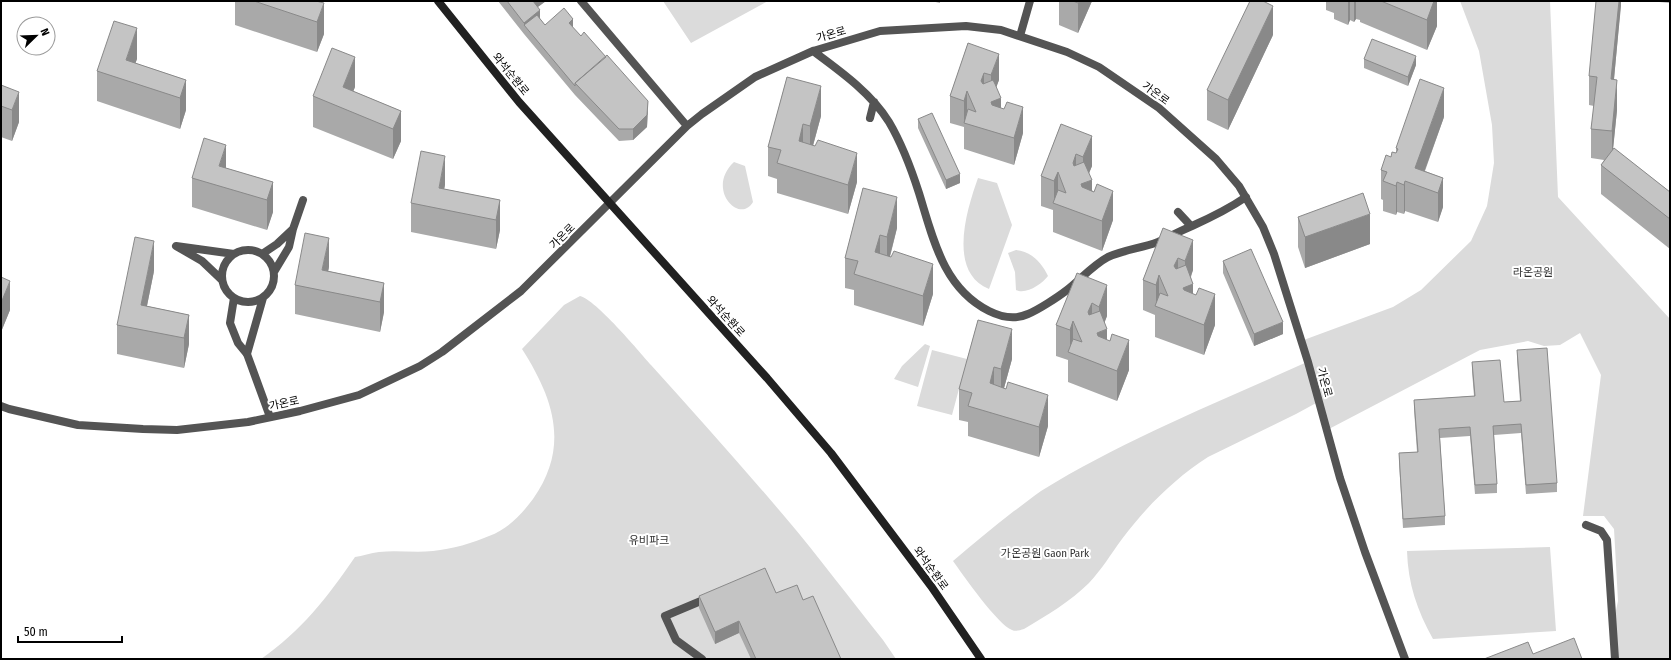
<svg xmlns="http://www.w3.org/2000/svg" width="1671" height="660" viewBox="0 0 1671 660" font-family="'Fira Sans Condensed','Noto Sans KR',sans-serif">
<rect width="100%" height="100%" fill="#fff"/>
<path fill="#dbdbdb" d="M663 1H768L691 43Z
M1460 1H1550L1558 197 1670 319V659H1615L1612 629 1618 601 1614 529 1604 516H1583L1601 375 1580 333 1560 345 1544 346 1528 341 1480 350 1327 430 1318 402 1296 414 1208 457C1174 479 1146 507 1122 539 1111 554 1102 569 1089 583 1071 601 1046 616 1024 629 1020 630 1016 632 1012 630 998 625 963 575 953 561 973 544 993 527 1014 511 1023 505 1032 497 1041 491 1125 439 1217 403 1307 362L1301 341 1393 307 1421 290 1471 241 1487 206 1494 163 1492 125 1479 51Z
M734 162 745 166 753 202C740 225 705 189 734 162Z
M978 178 997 183 1012 225 989 289C947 272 967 209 978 178Z
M1016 250C1031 251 1042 263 1048 276 1042 284 1026 295 1016 290L1015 272 1008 253Z
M580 296C596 300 638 350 651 365 696 415 741 465 785 517 819 557 850 599 883 640L896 659H261C301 631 327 598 355 557 362 556 371 553 379 552 397 550 415 553 433 551 452 549 473 543 489 536 508 529 521 515 533 499 570 447 554 399 522 349L564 305Z
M925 344 930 346 918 387 894 379 902 366Z
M932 350 967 359 952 415 917 406Z
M1550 547 1556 631 1433 639C1417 610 1408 584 1407 551Z"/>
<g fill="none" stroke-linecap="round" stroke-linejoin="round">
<path stroke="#545454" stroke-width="8" d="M1020 36 1030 1
M293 229 303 200
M222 276a26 26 0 1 1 52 0a26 26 0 1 1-52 0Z
M262 254 277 244 293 229 289 247 274 272
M222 280 202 261 176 246 234 254
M234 298 230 323 238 343 247 354 270 417
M247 354 263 298
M1586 525 1601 531 1607 540 1615 659
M702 659 676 640 665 616 708 598"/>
<path stroke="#545454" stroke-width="8" d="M581 1 687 126
M813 51C840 71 871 93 889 122 902 144 911 168 919 193 933 238 943 288 989 311 1001 317 1015 320 1028 314 1038 310 1058 297 1067 290 1080 280 1093 265 1108 257 1124 250 1142 248 1158 242 1169 237 1180 231 1192 226 1212 217 1227 210 1246 197
M870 118 874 102
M1178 212 1191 226
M1 406 9 409 78 425 143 429 177 430 248 422 300 411 359 395 420 366 442 352 521 291 687 126 702 114 755 77 813 51 880 31 966 26 1001 30 1067 52 1099 67 1159 108 1216 159 1239 186 1263 227 1274 254 1308 362 1340 478 1365 552 1405 659"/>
<path stroke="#212121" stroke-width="8" d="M438 1 519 102 767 378 831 453 931 586 981 659"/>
</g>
<path fill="#a9a9a9" d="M235 1H316L324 34 317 52 235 25Z
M498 1H546L538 7 540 19 545 25 573 28 648 112 647 127 633 140 619 141 575 95 524 34Z
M931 1H940V3Z
M1059 1H1092L1078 33 1059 25Z
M1326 1H1437V26L1427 50 1360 22V20L1356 19 1354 22 1350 20 1348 25 1334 19V13L1326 10Z
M1621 1 1614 80 1617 110 1613 148 1670 192V249L1601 194V165L1604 160 1591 158V129L1594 106 1589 105V76Z
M1648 1H1670V3Z
M1273 35 1228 130 1207 120V90Z
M968 43 999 80 996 87 1001 108 1023 133 1014 165 964 149V127L950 123V96Z
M137 59 135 63 186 80V110L180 129 97 101V71Z
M1364 59 1416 65 1408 86 1364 68Z
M787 77 821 116 813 146 857 182 848 214 777 193V179L768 176V147Z
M1 85 19 122 12 141 1 137Z
M355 87 353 91 401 111V141L393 159 313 127V96Z
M1444 117 1425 171 1443 178V207L1438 222 1405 211 1404 214 1397 212 1396 215 1383 211V200L1381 199V170L1391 157 1396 153V148Z
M918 119 960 183 946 189 918 128Z
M1061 124 1092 166 1089 173 1092 190 1113 220 1102 251 1053 232V210L1041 206V176Z
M226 168 273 182V212L267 230 192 207V178Z
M445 185 444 189 500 200V230L496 249 411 232V203Z
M863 188 897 228 890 257 933 294 923 326 854 305V290L845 288V258Z
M1298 217 1370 244 1305 268 1298 247Z
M1163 228 1193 270 1191 277 1193 294 1215 325 1204 355 1155 337V315L1143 310V280Z
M1223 261 1283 334 1254 346 1223 273Z
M329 267 328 271 384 283V312L380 332 295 314V285Z
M154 271 147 306 189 315V344L184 368 117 354V325Z
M1077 273 1107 316 1104 323 1107 340 1129 370 1117 401 1068 382V360L1056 356V325Z
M1 277 10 310 1 332Z
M978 320 1012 359 1004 388 1048 426 1039 457 968 436V422L959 420V389Z
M1517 350 1557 483V492L1526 494 1521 433 1494 435 1497 484V493L1475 494 1470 436 1440 438 1445 516V525L1403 528 1399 462V453L1417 452 1414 409V400L1474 396 1472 371V362L1504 402 1520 401 1517 359Z
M776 593 803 600 841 659H751L739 633 715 644 699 608V596Z"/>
<path fill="#898989" d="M532 1H546L532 11Z
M1079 1H1092L1078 33V3Z
M1348 1H1350V20L1348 25Z
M1354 1H1356V19L1354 22Z
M1434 1H1437V26L1427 50V20Z
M1619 1H1621V6L1611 109V79Z
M324 3V34L317 52V22Z
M1273 6V35L1228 130V100Z
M540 10V22L524 25V23Z
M573 19V28L569 23Z
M137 28V59L129 81 126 60Z
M999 54V80L991 102V75Z
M1416 56V65L1408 86V77Z
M355 57V87L346 110 343 87Z
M984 73V99L981 81Z
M186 80V110L180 129V98Z
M1617 80V110L1612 160V131Z
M821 86V116L810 156V126Z
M1444 88V117L1419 186 1415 168Z
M967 91V117L964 123V127V101Z
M19 92V122L12 141V110Z
M1001 98V124L991 102Z
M648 101 647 127 633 140V129Z
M1023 107V133L1014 165V138Z
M401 111V141L393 159V129Z
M803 124V154L799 170V141Z
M1092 136V166L1085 183 1092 180V210L1081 184 1083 183V157Z
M226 145V174L219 166Z
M857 153V182L848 214V185Z
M1076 154V184L1073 163Z
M445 156V185L440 209 439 188Z
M1058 172V201L1054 203V181Z
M960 174V183L946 189V180Z
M1443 178V207L1438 222V193Z
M1405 181V211L1404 214V185Z
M273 182V212L267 230V200Z
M1397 182V212L1396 215V186Z
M1113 191V220L1102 251V221Z
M897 197V228L887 267V237Z
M500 200V230L496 249V220Z
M1370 214V244L1305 268V237Z
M880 235V266L875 282V252Z
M329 238V267L324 291 322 270Z
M1193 240V270L1187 286 1193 284V314L1183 288 1185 287V261Z
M154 241V271L142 330 141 305Z
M1178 258V288L1174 266Z
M933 264V294L923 326V296Z
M1159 275V305L1156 307V285Z
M10 281V310L1 332V303Z
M384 283V312L380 332V302Z
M1107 285V316L1101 332 1107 329V360L1097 333H1099V307Z
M1215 294V325L1204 355V325Z
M1092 303V334L1088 312Z
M189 315V344L184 368V338Z
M1073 321V351L1070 352V330Z
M1283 322V334L1254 346V334Z
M1012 329V359L1001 399V369Z
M1129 340V370L1117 401V371Z
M994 367V397L990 414V383Z
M1048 395V426L1039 457V427Z
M739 621V633L715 644V632Z"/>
<path fill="#c4c4c4" stroke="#898989" d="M254 1H316L324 3 317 22Z
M507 1H533L540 10 524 23Z
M1073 1H1079L1078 3Z
M1250 1H1263L1273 6 1228 100 1207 90Z
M1381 1H1434L1427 20Z
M1596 1H1619L1611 79 1617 80 1612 131 1591 129 1597 77 1589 76Z
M564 8 573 19 569 23 581 36 584 32 606 57 575 83V86L524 25 537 15 545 25Z
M114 21 137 28 126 60 186 80 180 98 97 71Z
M1372 39 1416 56 1408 77 1364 59Z
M968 43 999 54 991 75 984 73 981 81 983 84 993 80 995 84 1001 98 991 102 992 105 1004 109 1007 102 1023 107 1014 138 964 123 968 109 976 112 967 91 964 101 950 96Z
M332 48 355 57 343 87 401 111 393 129 313 96Z
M607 55 648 101 647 115 633 129H619L575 83Z
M787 77 821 86 810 126 803 124 799 141 815 146 818 140 857 153 848 185 777 163 781 150 768 147Z
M1420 79 1444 88 1415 168 1443 178 1438 193 1405 181 1404 185 1397 182 1396 186 1383 181 1387 172 1381 170 1386 155 1391 157 1392 152 1396 153 1398 149 1396 148Z
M1 85 19 92 12 110 1 106Z
M932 113 960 174 946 180 918 119Z
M1061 124 1092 136 1083 157 1076 154 1073 163 1074 166 1084 162 1092 180 1081 184 1082 187 1094 192 1097 184 1113 191 1102 221 1053 203 1058 190 1066 193 1058 172 1054 181 1041 176Z
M204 138 226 145 219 166 273 182 267 200 192 178Z
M1614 148 1670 192V219L1601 165Z
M421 151 445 156 439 188 500 200 496 220 411 203Z
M863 188 897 197 887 237 880 235 875 252 891 257 894 251 933 264 923 296 854 274 858 261 845 258Z
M1363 193 1370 214 1305 237 1298 217Z
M1163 228 1193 240 1185 261 1178 258 1174 266 1176 269 1186 265 1193 284 1183 288 1184 290 1196 295 1199 288 1215 294 1204 325 1155 306 1160 293 1168 296 1159 275 1156 285 1143 280Z
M305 233 329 238 322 270 384 283 380 302 295 285Z
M135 237 154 241 141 305 189 315 184 338 117 325Z
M1251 249 1283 322 1254 334 1223 261Z
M1077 273 1107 285 1099 307 1092 303 1088 312 1089 315 1100 311 1107 329 1097 333 1098 336 1110 341 1112 334 1129 340 1117 371 1068 352 1073 339 1082 342 1073 321 1070 330 1056 325Z
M1 277 10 281 1 303Z
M978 320 1012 329 1001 369 994 367 990 383 1006 389 1008 382 1048 395 1039 427 968 406 972 393 959 389Z
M1547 348 1557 483 1526 485 1521 424 1493 426 1497 484 1475 485 1470 427 1439 429 1445 516 1403 519 1399 453 1418 452 1414 400 1475 396 1472 362 1500 360 1504 402 1521 401 1517 350Z
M765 568 776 593 797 585 803 600 813 596 841 659H756L739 621 715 632 699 596Z
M1574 638 1582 659H1484L1528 642 1533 654Z"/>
<g text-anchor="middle" stroke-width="4" stroke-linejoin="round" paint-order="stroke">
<g font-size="11" fill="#000" stroke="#fff">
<text transform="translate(831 34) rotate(-16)" y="4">가온로</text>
<text transform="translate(511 74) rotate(51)" y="4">와석순환로</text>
<text transform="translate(1156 93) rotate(36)" y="4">가온로</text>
<text transform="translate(562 236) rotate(-45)" y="4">가온로</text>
<text transform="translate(726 316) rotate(48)" y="4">와석순환로</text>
<text transform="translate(1325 382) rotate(75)" y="4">가온로</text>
<text transform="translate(284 403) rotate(-12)" y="4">가온로</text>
<text transform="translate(931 568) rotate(54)" y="4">와석순환로</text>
</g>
<g font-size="11" fill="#323232" stroke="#fff">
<text x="1533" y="276">라온공원</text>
<text x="649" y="544">유비파크</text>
<text x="1045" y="557">가온공원 Gaon Park</text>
</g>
</g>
<rect width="1671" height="660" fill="none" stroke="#000000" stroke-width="4"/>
<g transform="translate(36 36) rotate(67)"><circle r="19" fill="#ffffff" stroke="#999999"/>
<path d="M0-3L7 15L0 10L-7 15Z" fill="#000000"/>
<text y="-6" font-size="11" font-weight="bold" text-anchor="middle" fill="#000000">N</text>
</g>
<path d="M18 636v6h104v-6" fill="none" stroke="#000000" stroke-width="2"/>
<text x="24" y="636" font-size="12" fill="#000000" stroke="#ffffff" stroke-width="3" paint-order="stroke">50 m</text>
</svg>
